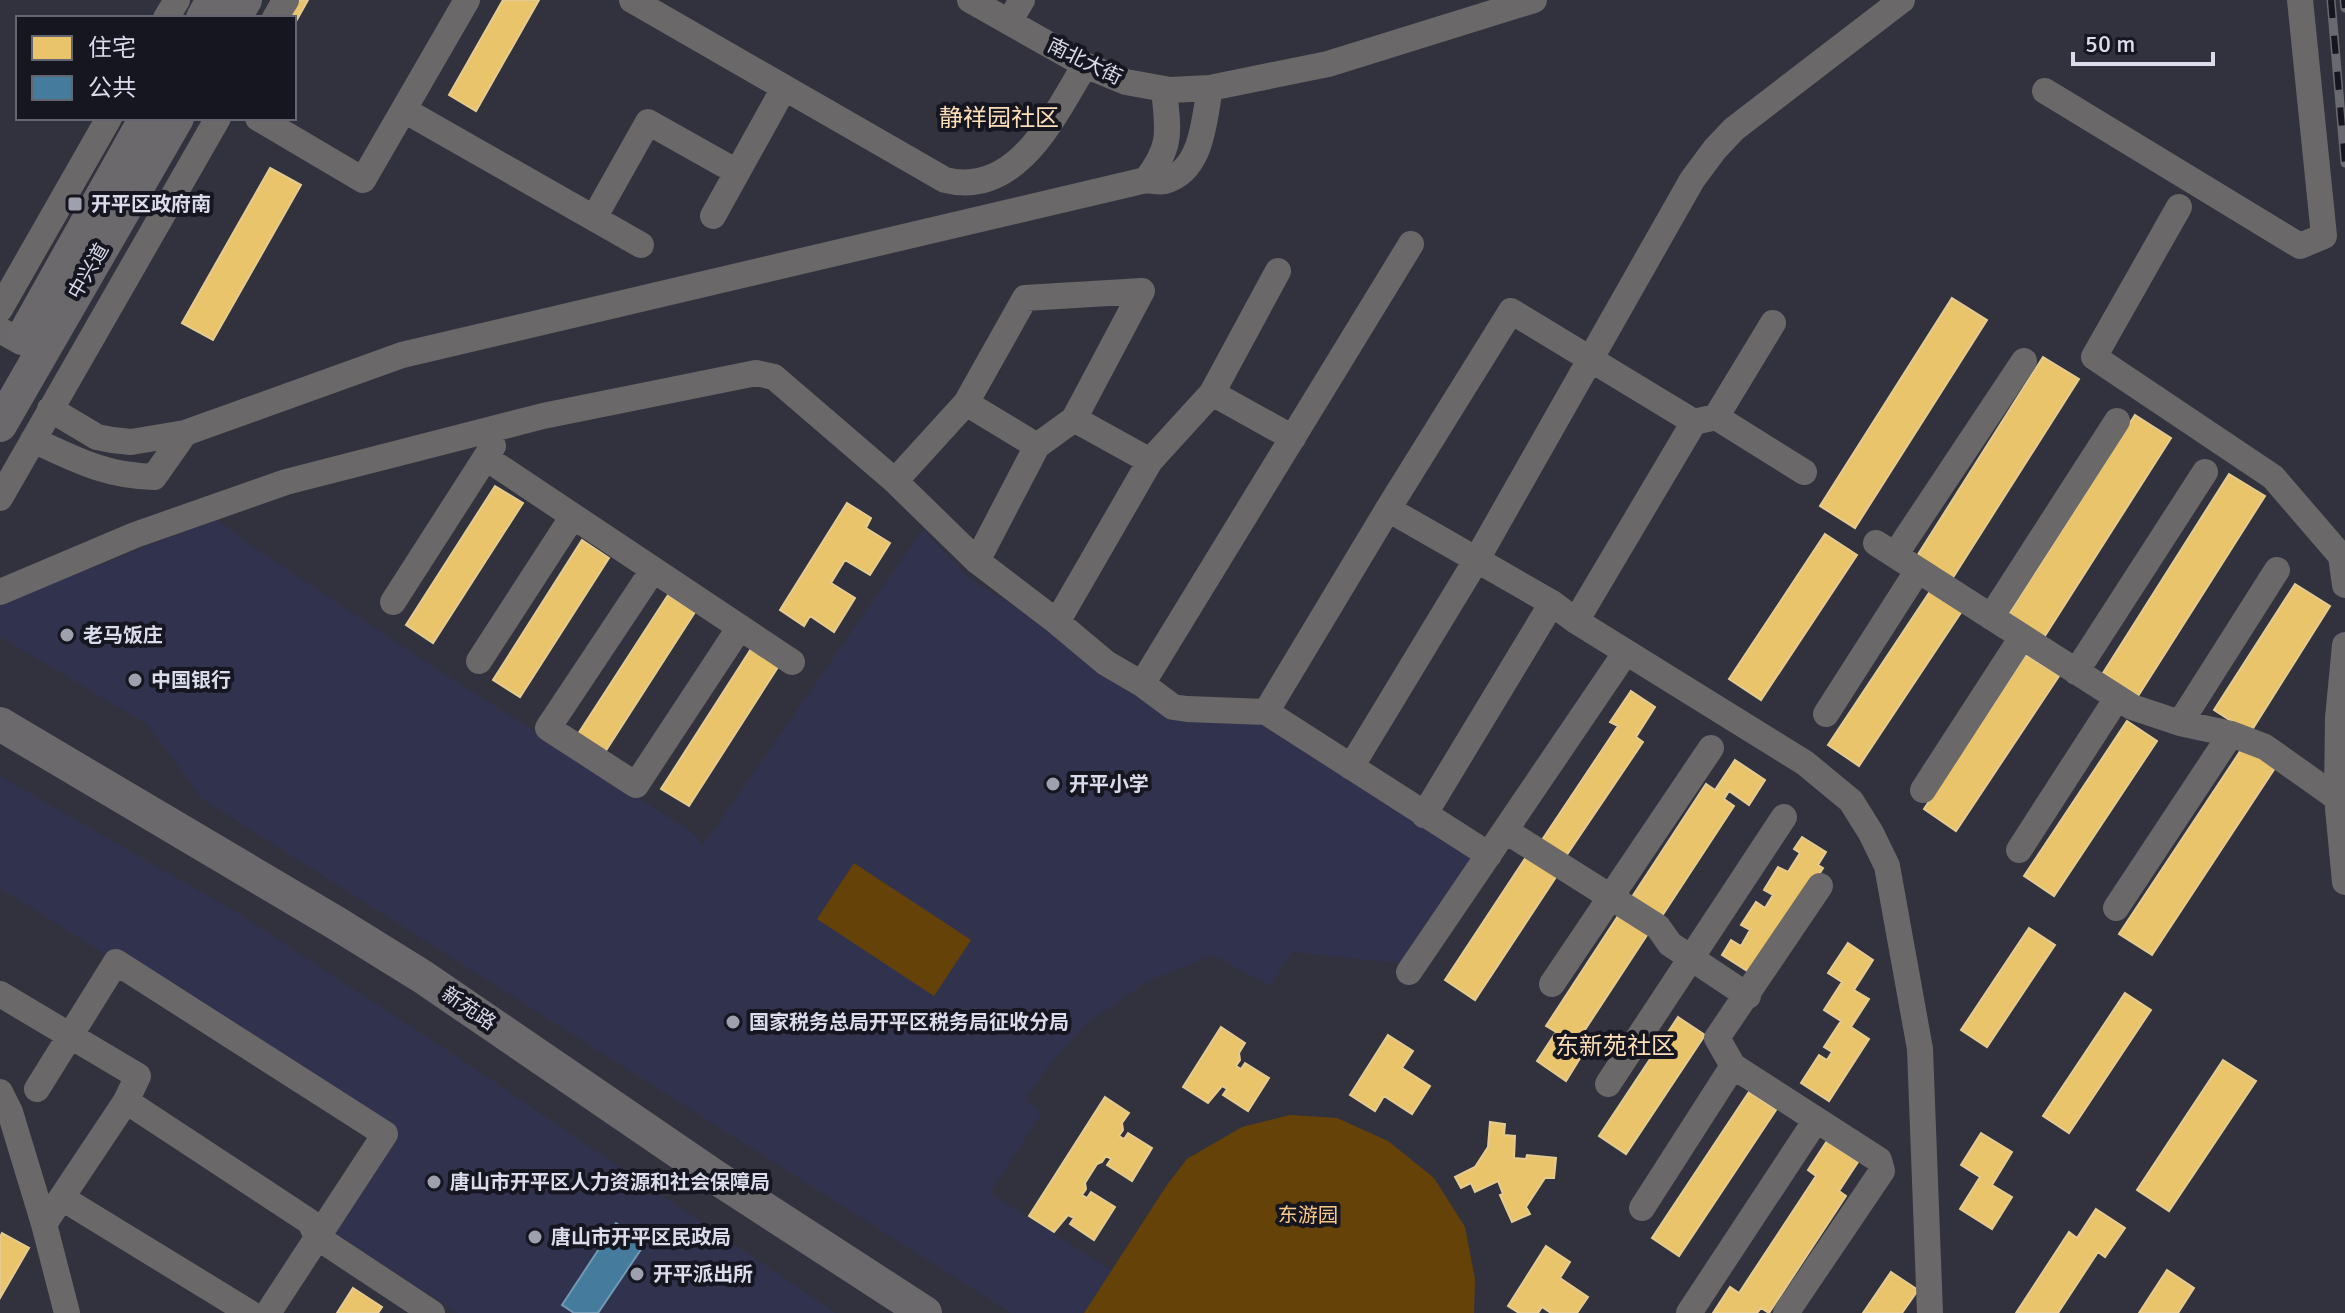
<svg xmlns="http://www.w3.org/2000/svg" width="2345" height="1313" viewBox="0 0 2345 1313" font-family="Signika,'Noto Sans SC',sans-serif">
<rect width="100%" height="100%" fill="#32323e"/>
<path fill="#31324d" d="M216 519 259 551 454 680 692 832 703 845 923 529 968 577 1187 715 1266 724 1477 857 1406 964 1292 952 1270 986 1212 955 1145 983 1087 1023 1049 1065 1025 1100 1042 1112 990 1193 1112 1271 1084 1313H1011L202 799 147 724 0 637V604Z
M0 776 236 912 450 1052 836 1313H457L332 1231 377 1125 0 888Z"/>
<path fill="#654308" d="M854 863 971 940 934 996 817 919Z
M1290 1115 1337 1118 1388 1141 1434 1178 1465 1227 1475 1279 1474 1313H1084L1167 1185 1187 1159 1242 1127Z"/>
<path fill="#e9c46a" stroke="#e4cb91" stroke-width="2" d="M272 0H308L294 25V18H262Z
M503 0H539L476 111 449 95Z
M270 168 301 185 213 340 182 323Z
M1952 298 1987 320 1855 528 1820 506Z
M2043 357 2079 379 1952 579 1917 556Z
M2135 415 2171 438 2043 639 2007 617Z
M2229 474 2265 496 2138 696 2103 673Z
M495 486 523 503 433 643 406 625Z
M847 503 871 518 866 528 890 543 870 575 845 560 831 583 855 598 834 632 810 616 804 626 780 610Z
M1825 534 1857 555 1761 700 1729 679Z
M582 540 609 558 520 697 493 680Z
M2295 584 2330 606 2250 733 2214 710Z
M1931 590 1962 611 1859 766 1828 745Z
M668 595 695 612 605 752 578 734Z
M751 649 778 667 689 806 661 789Z
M2026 655 2059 676 1956 831 1924 809Z
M1631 691 1655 707 1636 737 1643 742 1566 856 1542 840 1618 726 1610 722Z
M2127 721 2157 741 2054 896 2024 876Z
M2243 747 2275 768 2152 955 2119 934Z
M1735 760 1765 780 1749 805 1729 791 1724 799 1734 806 1662 916 1632 897 1706 784 1715 790Z
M1802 837 1826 852 1818 865 1823 868 1761 966 1749 972 1722 955 1731 940 1741 946 1750 930 1741 925 1756 902 1765 908 1773 895 1764 890 1778 867 1788 872 1800 853 1794 849Z
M1528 854 1558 874 1475 1000 1445 980Z
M1620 913 1649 932 1577 1042 1568 1037 1564 1044 1582 1055 1566 1081 1537 1061 1556 1032 1546 1026Z
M2029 928 2055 945 1987 1047 1961 1030Z
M1848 943 1873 960 1854 990 1869 999 1851 1027 1869 1039 1829 1101 1801 1083 1819 1055 1827 1060 1832 1052 1824 1047 1841 1021 1824 1010 1842 982 1828 973Z
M2125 993 2151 1010 2069 1133 2043 1116Z
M1678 1017 1705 1035 1626 1154 1599 1136Z
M1221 1027 1245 1043 1239 1053 1240 1060 1236 1066 1241 1069 1245 1063 1269 1078 1248 1111 1223 1095 1227 1089 1222 1086 1208 1103 1183 1087Z
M1388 1035 1413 1051 1402 1068 1430 1086 1412 1114 1384 1096 1375 1111 1350 1095Z
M2223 1060 2256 1081 2169 1211 2137 1190Z
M1749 1092 1776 1110 1679 1256 1652 1238Z
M1105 1097 1129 1113 1122 1123 1123 1130 1119 1136 1124 1139 1128 1133 1152 1148 1132 1181 1107 1165 1111 1159 1106 1156 1102 1162 1097 1164 1085 1183 1086 1189 1082 1195 1087 1198 1091 1192 1115 1207 1094 1240 1070 1224 1074 1218 1068 1215 1054 1232 1029 1216Z
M1490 1122 1505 1124 1504 1135 1515 1136 1514 1158 1526 1159 1527 1155 1556 1158 1554 1178H1545L1526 1207 1530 1214 1512 1222 1500 1195 1503 1194 1498 1181 1475 1192 1471 1183 1461 1188 1455 1177 1475 1167 1488 1147Z
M1981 1133 2012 1152 1992 1185 2012 1197 1992 1229 1960 1209 1980 1177 1961 1165Z
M1827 1141 1858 1162 1839 1191 1846 1196 1769 1313 1761 1308 1757 1313H1713L1730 1287 1739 1293 1816 1176 1808 1170Z
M2096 1209 2125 1228 2105 1257 2098 1252 2058 1313H2016L2069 1232 2077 1238Z
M2 1233 29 1248 0 1298V1237Z
M1546 1246 1570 1262 1560 1278 1588 1297 1577 1313H1551L1542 1307 1538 1313H1519L1508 1306Z
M2167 1270 2194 1288 2178 1313H2139Z
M1891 1272 1918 1290 1902 1313H1863Z
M353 1288 382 1307 378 1313H337Z"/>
<path fill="#457b9d" stroke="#7298b4" stroke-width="2" d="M616 1223 646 1242 598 1313H574L562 1305Z"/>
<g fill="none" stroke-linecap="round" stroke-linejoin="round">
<path stroke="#6a6868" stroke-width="26" d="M632 0 945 180C1017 198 1054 116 1085 65
M970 0 1085 65 1126 82 1170 90 1210 88 1328 64 1534 0
M166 18 177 0
M275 18 286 0
M1009 22 1022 0
M2045 91 2300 246 2324 236 2300 0
M404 110 641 245
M258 118 363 180 467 0
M1146 180C1173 145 1168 131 1164 89
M2179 207 2094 357 2273 477 2341 556 2345 585
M713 216 784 88
M594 218 648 122 737 172
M0 309 109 118
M0 330 21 342
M1212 393 1293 438
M966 403 1037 446
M50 409 97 437 112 440 131 442 185 433 402 355 1146 180C1152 181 1160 182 1165 181 1203 170 1204 119 1210 88
M1716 417 1804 472
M1074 419 1150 461
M33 440C76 460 106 476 154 477L185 433
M486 458 792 662
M895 481 966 403 1025 298 1142 291 1074 419 1037 446 977 561
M0 498 218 118
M1388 509 1552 603 1576 621 1805 763 1851 801 1871 833 1887 866 1920 1049 1930 1313
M1876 543 2132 707 2180 723 2231 734 2265 747 2337 798
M1895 555 2024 361
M653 570 548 728 636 785 740 627
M0 592 135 535 286 482 543 416 756 373 774 377 895 481 977 561 1057 622 1106 663 1142 684 1173 707 1187 709 1266 712 1489 855
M393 602 493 446
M1991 617 2117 421
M1576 621 1694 422 1716 417 1773 323
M1057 622 1150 461 1212 393 1278 271
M2345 645 2338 718 2337 798 2345 882
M479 661 573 516
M2076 672 2205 472
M1142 684 1411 244
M1266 712 1388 509 1511 311 1694 422
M1826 714 1918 570
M2180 723 2277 570
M1351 767 1477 559 1692 180 1715 149 1734 129 1902 0
M1923 790 2022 637
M1424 815 1552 603
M1506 831 1658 927 1670 944 1748 996
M2019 850 2117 698
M2116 908 2231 734
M1409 972 1626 652
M1552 984 1711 748
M0 994 138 1076 126 1101
M1733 1066 1879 1160 1882 1171 1786 1313
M1608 1084 1784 817
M37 1089 116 962 385 1134 268 1313
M0 1092 10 1112 44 1224 67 1313
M62 1198 250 1313
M1642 1208 1733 1066 1717 1038 1820 886
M44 1224 126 1101 310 1222 317 1237 432 1313
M1689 1313 1816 1120"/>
<path stroke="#6b696c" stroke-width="34" d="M203 18 213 0
M234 18 245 0
M23 337 146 118
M0 425 177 118
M0 724 336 923 423 977 714 1176 925 1313"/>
<g stroke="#6a6970" stroke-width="9">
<path id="rail" d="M2331 0 2345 163
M2344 0 2345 8"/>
</g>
<use href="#rail" stroke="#161621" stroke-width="6" stroke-dasharray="18" stroke-linecap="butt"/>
</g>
<g fill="#9fa0ae" stroke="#161621" stroke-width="3">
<rect x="67" y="196" width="16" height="16" rx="4"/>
<circle cx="67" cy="635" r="8"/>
<circle cx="135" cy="680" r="8"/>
<circle cx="1053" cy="784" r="8"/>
<circle cx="733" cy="1022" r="8"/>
<circle cx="434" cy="1182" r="8"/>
<circle cx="535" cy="1237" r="8"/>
<circle cx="637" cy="1274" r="8"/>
</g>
<g text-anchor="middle" stroke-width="8" stroke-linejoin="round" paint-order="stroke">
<g font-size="20" fill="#dadbeb" stroke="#161621">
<text transform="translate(1085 61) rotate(26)" y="7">南北大街</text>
<text transform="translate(88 271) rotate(-60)" y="7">中兴道</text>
<text transform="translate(469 1008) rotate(34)" y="7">新苑路</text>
</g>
<g font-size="20" font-weight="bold" fill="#dadbeb" stroke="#161621" text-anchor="start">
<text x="91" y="211">开平区政府南</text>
<text x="83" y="642">老马饭庄</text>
<text x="151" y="687">中国银行</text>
<text x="1069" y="791">开平小学</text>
<text x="749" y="1029">国家税务总局开平区税务局征收分局</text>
<text x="450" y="1189">唐山市开平区人力资源和社会保障局</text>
<text x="551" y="1244">唐山市开平区民政局</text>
<text x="653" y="1281">开平派出所</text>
</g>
<g font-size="20" fill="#fac98a" stroke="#161621">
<text x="1308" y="1222">东游园</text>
</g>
<g font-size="24" fill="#fcdeb7" stroke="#161621">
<text x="999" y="126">静祥园社区</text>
<text x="1615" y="1054">东新苑社区</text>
</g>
</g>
<rect x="16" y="16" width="280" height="104" fill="#161621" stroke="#646572" stroke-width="2"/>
<rect x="32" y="36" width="40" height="24" fill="#e9c46a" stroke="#646572" stroke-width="2"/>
<text x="88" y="56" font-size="24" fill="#dadbeb">住宅</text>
<rect x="32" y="76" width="40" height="24" fill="#457b9d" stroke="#646572" stroke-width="2"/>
<text x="88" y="96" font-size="24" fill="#dadbeb">公共</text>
<path d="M2073 52v12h140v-12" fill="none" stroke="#dadbeb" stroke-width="4"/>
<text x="2085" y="52" font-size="24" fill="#dadbeb" stroke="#161621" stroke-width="6" paint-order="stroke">50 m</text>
</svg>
